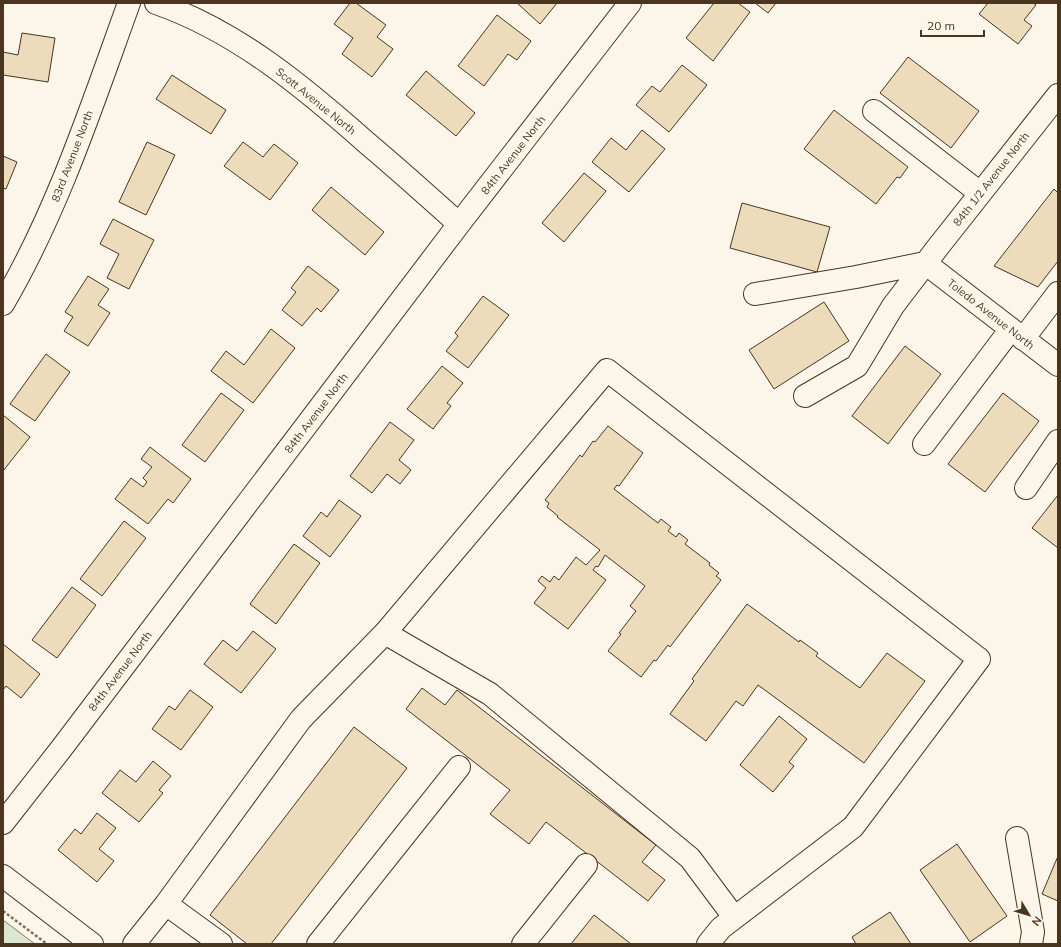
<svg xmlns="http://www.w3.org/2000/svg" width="1061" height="947" viewBox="0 0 1061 947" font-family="Mulish,sans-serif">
<rect width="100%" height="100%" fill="#fbf6e9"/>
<path fill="#dce7d0" stroke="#887966" d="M3 920 35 944H3Z"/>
<path fill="#ecdcbc" stroke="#4a3520" d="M350 3H356L386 25 377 37 393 49 372 77 342 54 353 38 334 24Z
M517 3H557L540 24Z
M714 3H738L750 12 713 61 686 38Z
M755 3H776L768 13Z
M988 3H1033L1036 5 1024 20 1032 26 1018 44 979 14Z
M497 15 531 41 517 60 508 54 484 86 458 66Z
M22 33 55 38 48 82 3 75V52L18 55Z
M908 57 979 111 951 148 880 93Z
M682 65 707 85 669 132 636 105 652 86 660 92Z
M426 71 475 113 456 136 406 95Z
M172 75 226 110 211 134 156 99Z
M834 110 908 167 900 178 897 177 876 204 804 149Z
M642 130 665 149 629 192 592 162 611 138 626 150Z
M147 142 175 155 146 215 119 202Z
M243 142 263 157 274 144 298 163 270 200 224 166Z
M3 156 17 162 6 189 3 188Z
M584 173 606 191 564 242 542 223Z
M331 187 384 232 365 255 312 210Z
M1054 189 1058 193V261L1038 287 994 266Z
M742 203 830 227 817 272 730 248Z
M113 219 154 240 129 289 107 278 119 254 100 244Z
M308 266 339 290 321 312 317 308 302 326 282 310 296 292 291 288Z
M88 276 109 289 98 305 110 313 88 346 64 331 73 317 65 312Z
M483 296 509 315 468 368 446 351 458 336 455 333Z
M824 302 849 341 774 389 749 350Z
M271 329 295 348 253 403 211 371 226 351 244 365Z
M905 346 941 374 888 444 852 416Z
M46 354 70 372 35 421 10 404Z
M442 366 463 383 447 403 451 406 433 429 407 409Z
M221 393 244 410 205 462 182 445Z
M1003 393 1039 421 985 492 948 464Z
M3 415 30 437 3 471Z
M390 422 414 440 399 460 411 470 400 484 387 474 372 493 350 476Z
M608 426 643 453 619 486 617 485 614 489 658 523 661 519 671 527 668 531 676 537 679 533 688 540 685 544 710 563 709 565 719 573 716 576 721 580 670 647 668 645 656 661 654 660 641 677 608 651 621 634 619 633 636 611 630 606 645 586 605 555 598 567 596 566 593 570 606 580 568 629 534 603 546 588 538 581 542 576 550 582 554 576 559 580 576 557 586 565 600 550 557 517 558 516 547 507 549 503 545 500 580 455 582 457 593 441 595 442Z
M150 447 191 479 173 503 168 499 148 524 115 499 131 478 143 487 147 482 143 478 152 467 141 459Z
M1058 495V548L1032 528Z
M339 500 361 516 330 557 303 536 321 512 327 517Z
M124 521 146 538 102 596 80 579Z
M294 544 320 563 276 624 250 604Z
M72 587 96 605 57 658 32 640Z
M747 604 799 642 800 640 818 653 816 656 860 688 887 653 925 681 864 763 758 685 743 706 736 701 706 741 670 714 694 681 692 679Z
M253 631 276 649 241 693 204 664 223 640 237 651Z
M3 644 40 674 21 698 6 686 3 690Z
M422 688 445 705 457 690 656 845 642 862 665 880 648 901 546 822 529 844 490 814 510 790 406 709Z
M190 690 213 707 181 750 152 729 169 706 175 710Z
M779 716 807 739 789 762 794 766 773 792 740 765Z
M354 727 407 768 271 944H247L210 915Z
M153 761 171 776 159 790 163 793 139 822 102 793 120 770 136 782Z
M97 813 116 828 99 849 114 861 97 882 58 850 75 829 81 834Z
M957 844 1007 916 970 942 920 870Z
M1058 856V901L1042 894Z
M890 912 911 944H856L852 937Z
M594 915 631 944H571Z"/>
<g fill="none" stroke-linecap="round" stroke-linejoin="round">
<g stroke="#4a3520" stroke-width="24">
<path id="minor" d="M156 3C237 31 305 88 368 144 399 170 429 197 459 224
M874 111 980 193
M925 263 1058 365
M755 294 856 277 925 263
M3 304C58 210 92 105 129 3
M1023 339 1058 293
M805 396 857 366 893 306 938 247 1058 95
M924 444 1011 329
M1026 488 1058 441
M385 633 490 694 690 858 734 917
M3 823 61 749 459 224 630 3
M1017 838 1033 932 1031 944
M3 876 92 944
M166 904 221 944
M134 944 166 904 301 719 385 633 607 370 979 659 853 827 721 928 708 944
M318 944 459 767
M523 944 586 865"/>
</g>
<path stroke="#7f6f5c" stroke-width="2.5" stroke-dasharray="3 2" stroke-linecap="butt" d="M3 911 47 944"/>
<use href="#minor" stroke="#fbf6e9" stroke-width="22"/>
</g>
<g text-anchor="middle" stroke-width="3" stroke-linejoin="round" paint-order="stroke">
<g font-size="11" fill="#4a3520" stroke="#fbf6e9">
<text transform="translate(316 101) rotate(39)" y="4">Scott Avenue North</text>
<text transform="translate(513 155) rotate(-52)" y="4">84th Avenue North</text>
<text transform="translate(72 156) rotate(-69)" y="4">83rd Avenue North</text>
<text transform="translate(991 179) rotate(-52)" y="4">84th 1/2 Avenue North</text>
<text transform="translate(991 314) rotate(38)" y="4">Toledo Avenue North</text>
<text transform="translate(316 413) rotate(-53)" y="4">84th Avenue North</text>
<text transform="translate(120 671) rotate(-53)" y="4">84th Avenue North</text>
</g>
</g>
<rect width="1061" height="947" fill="none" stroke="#4a3520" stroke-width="8"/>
<g transform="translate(1029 915) rotate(128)" stroke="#fbf6e9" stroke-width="3" paint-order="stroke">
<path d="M0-3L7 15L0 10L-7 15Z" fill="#4a3520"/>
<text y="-6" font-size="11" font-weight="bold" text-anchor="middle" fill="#4a3520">N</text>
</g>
<path d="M921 30v6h63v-6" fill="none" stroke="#4a3520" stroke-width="2"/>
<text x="927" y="30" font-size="12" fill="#4a3520" stroke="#fbf6e9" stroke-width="3" paint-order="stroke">20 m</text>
</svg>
